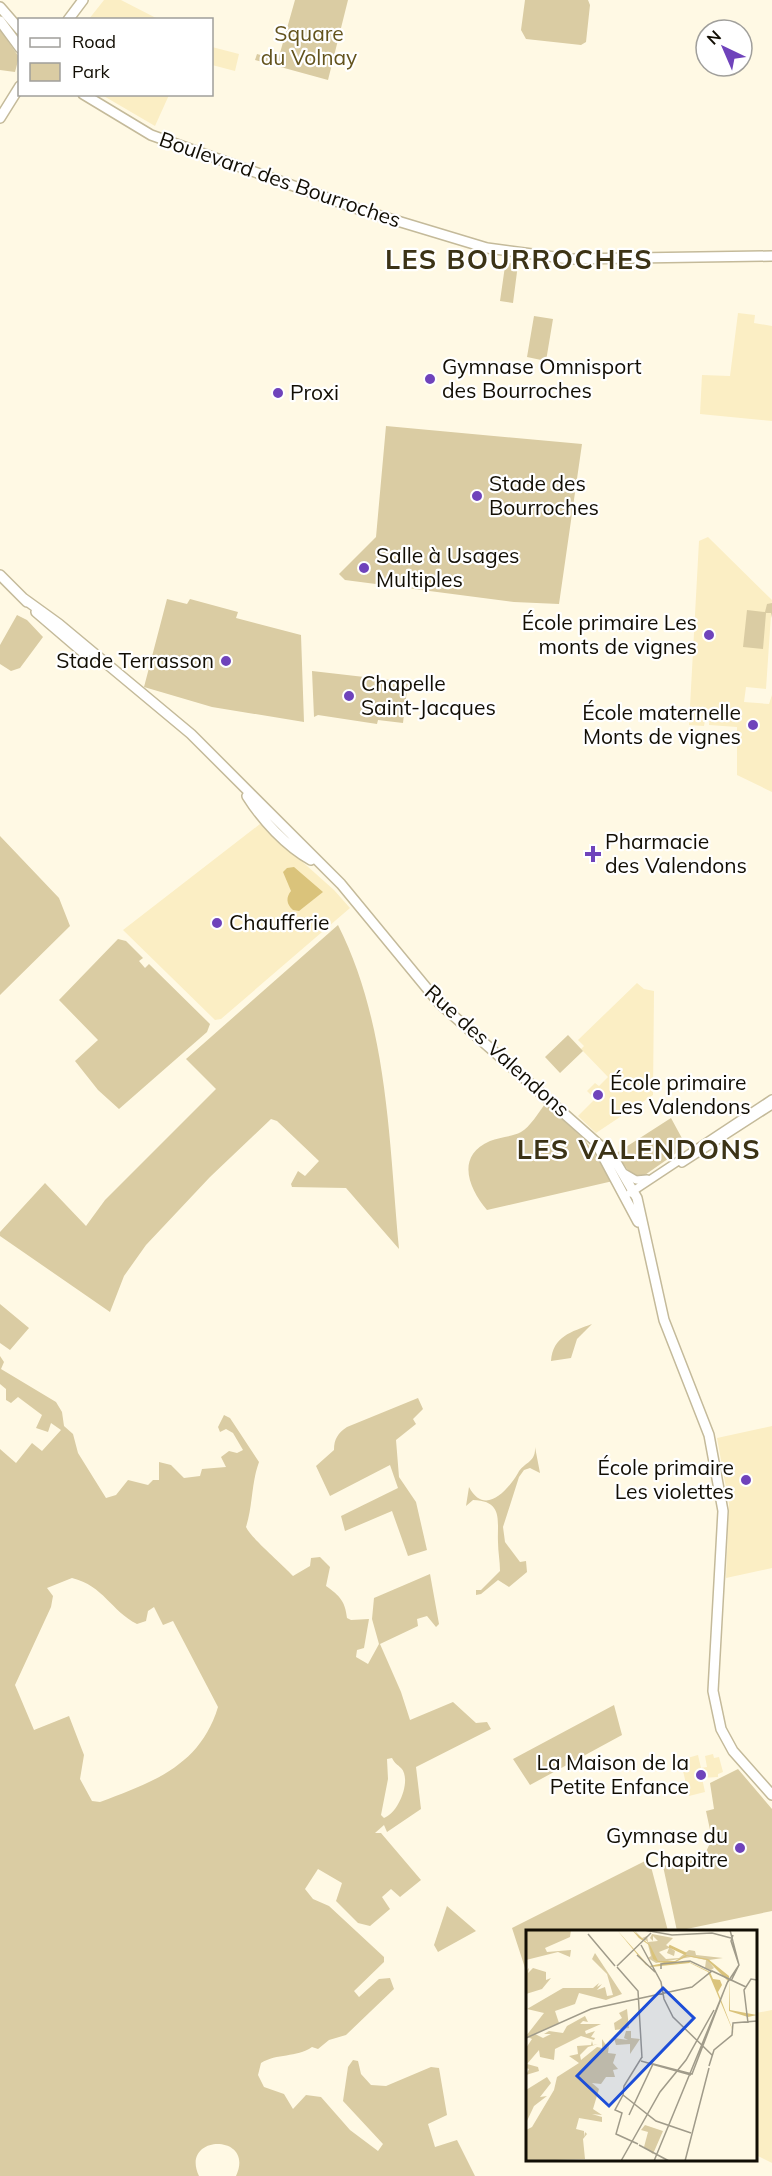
<svg xmlns="http://www.w3.org/2000/svg" width="772" height="2176" viewBox="0 0 772 2176" font-family="Mulish,sans-serif">
<rect width="100%" height="100%" fill="#fff9e4"/>
<path fill="#fbeec4" d="M104 0H121L158 19H89Z
M212 47 239 54 235 71 212 65Z
M102 95 169 94V95L155 126Z
M738 313 755 315 754 323 772 326V421L700 414 702 375 730 376Z
M708 537 772 600 766 689 746 687 744 702 769 704 772 695V792L737 775V727L709 725 710 715H706L704 726 689 725 699 541Z
M260 824 334 890 350 908 221 1019 215 1020 123 930Z
M637 983 644 989 654 991 653 1095 596 1133 578 1116 595 1099 587 1091 595 1083 599 1086 608 1077 581 1049 584 1046 578 1040Z
M772 1426V1568L726 1578 729 1504 717 1438Z
M713 1754 714 1758 719 1757 723 1772 718 1774V1777L702 1778 705 1792 689 1796 683 1771 687 1770 684 1759 698 1755 701 1768 707 1767 705 1756Z
M772 2010V2163L756 2155V2013Z"/>
<path fill="#dacca3" fill-rule="evenodd" d="M295 0H348L328 80 255 60 257 54 278 60Z
M525 0H588L590 5 586 42 581 45 526 39 521 30Z
M0 30 19 57 15 72 0 70Z
M509 263 518 264 513 303 500 301 505 266Z
M534 316 553 319 546 361 527 357Z
M386 426 582 444 559 604 514 602 345 580 339 574 376 537Z
M167 599 187 604 190 599 238 612 236 618 301 635 304 722 212 707 144 687Z
M772 603V618L771 613H766L763 649 743 647 747 610 765 612 767 604Z
M17 615 27 620 43 637 20 668 11 671 0 664V645Z
M312 671 408 682 403 723 378 720 377 724 318 715 314 717Z
M0 836 59 898 70 926 0 995Z
M338 925C388 1024 389 1141 399 1249L346 1188 292 1187 291 1184 298 1171 305 1176 319 1161 277 1121 271 1119 210 1177 146 1245 124 1276 110 1312 0 1236V1232L45 1183 86 1226 105 1200 216 1089 186 1059Z
M118 939 126 941 143 958 139 961 145 968 149 964 210 1024 207 1032 119 1109 98 1090 75 1061 98 1040 59 1000Z
M568 1035 583 1051 560 1073 545 1057Z
M545 1104 585 1140 613 1181 487 1210C469 1189 455 1156 490 1141 499 1137 512 1137 521 1132 530 1127 539 1112 545 1104Z
M671 1118 684 1142 682 1149 642 1177 633 1176 615 1154Z
M0 1304 29 1328 10 1350 0 1343Z
M592 1324 577 1339 571 1358 551 1361C553 1336 571 1332 592 1324Z
M0 1356 4 1362 1 1369 56 1402 62 1412 64 1426 73 1434 78 1453 106 1498 116 1495 128 1480 148 1485 153 1480H159V1462L171 1465 184 1478 200 1476 202 1469 226 1467 221 1457 229 1451 237 1453 243 1450 233 1433 226 1429 220 1432 218 1427 224 1415 230 1418 259 1462C251 1484 253 1505 246 1527 251 1538 282 1564 293 1576L310 1566 311 1558 320 1557 330 1567 326 1586C340 1596 345 1601 347 1618L351 1620 369 1619 364 1648 357 1650 356 1657 368 1664 379 1644 372 1619 374 1598 430 1574 439 1624 436 1627 427 1616 417 1619 418 1626 380 1644 401 1692 410 1720 453 1702 476 1723 487 1722 491 1729 416 1767 421 1809 387 1832 384 1825 375 1833H381L421 1880 400 1897 391 1889 382 1897 390 1909 370 1926 358 1923 336 1901 342 1883 318 1869 305 1889 313 1899 329 1906 384 1957V1962L354 1991 359 1997 379 1979 390 1978 394 1989 346 2035 329 2040 318 2049 312 2047C296 2058 277 2053 261 2063L258 2075 264 2087 284 2094 293 2109 306 2095 321 2097 350 2130 378 2151 383 2144 343 2101 348 2067 353 2060 358 2061 361 2074 371 2085 386 2086 431 2067 439 2068 447 2115 428 2124 435 2147 457 2140 475 2176H236C256 2133 179 2134 199 2176H0V1449L16 1463 32 1443 42 1451 61 1430 51 1423 48 1432 36 1428 42 1415 18 1397 11 1403 6 1400V1389L0 1384ZM72 1578C104 1586 111 1611 137 1624L146 1621 148 1611 154 1607 163 1625 173 1621 218 1707C200 1766 153 1782 100 1802L92 1801 80 1779 84 1755 69 1716 34 1730 15 1685 51 1607 53 1596 47 1588ZM392 1758C395 1764 397 1764 401 1768 412 1779 399 1813 384 1818L381 1815 388 1779 387 1759Z
M418 1398 423 1409 413 1419 416 1424 396 1440 399 1477 416 1502 427 1550 408 1556 392 1511 345 1531 341 1516 398 1488 390 1465 330 1496 316 1466 334 1450C334 1439 338 1433 347 1427Z
M535 1447 540 1473 530 1468 524 1470 519 1477 503 1527 505 1542 520 1562 526 1561 527 1572 509 1587 498 1580 481 1594 476 1595V1590H481L500 1571C500 1561 498 1552 498 1542 497 1521 504 1501 473 1500L466 1506 469 1487C485 1517 508 1490 518 1473 524 1462 536 1463 535 1447Z
M614 1705 622 1735 530 1785 513 1759Z
M738 1769 772 1809V1911L677 1931 663 1866 703 1858 712 1839 706 1811 714 1809 710 1783Z
M649 1859 668 1931 528 1932 527 1974 512 1928Z
M447 1906 476 1931 438 1952 434 1945Z"/>
<path fill="#dac37b" d="M294 867 323 892 299 911 293 910C286 904 286 897 291 891L283 872 287 868Z"/>
<g fill="none" stroke-linecap="round" stroke-linejoin="round">
<g stroke="#c4ba9a" stroke-width="10">
<path id="minor" d="M682 1163 772 1105
M624 1173 636 1180 647 1179
M630 1193 772 1099"/>
</g>
<g stroke="#c4ba9a" stroke-width="12">
<path id="major" d="M0 7 20 30
M68 20 83 0
M0 21 20 48
M83 94 151 135 361 210 487 248 570 259 772 256
M0 118 20 86
M0 575 27 602
M23 598 59 624 191 734 341 884 439 1003 613 1157 637 1198 664 1320 709 1435 723 1511 713 1691 721 1729 733 1751 772 1795
M36 612 85 654
M247 796C262 820 286 846 311 860
M599 1149 638 1222"/>
</g>
<use href="#minor" stroke="#fff" stroke-width="7"/>
<use href="#major" stroke="#fff" stroke-width="9"/>
</g>
<g fill="#6f43bb" stroke="#fff" stroke-width="2">
<circle cx="430" cy="379" r="6"/>
<circle cx="278" cy="393" r="6"/>
<circle cx="477" cy="496" r="6"/>
<circle cx="364" cy="568" r="6"/>
<circle cx="709" cy="635" r="6"/>
<circle cx="226" cy="661" r="6"/>
<circle cx="349" cy="696" r="6"/>
<circle cx="753" cy="725" r="6"/>
<path d="M590 845h6v6h6v6h-6v6h-6v-6h-6v-6h6z"/>
<circle cx="217" cy="923" r="6"/>
<circle cx="598" cy="1095" r="6"/>
<circle cx="746" cy="1480" r="6"/>
<circle cx="701" cy="1775" r="6"/>
<circle cx="740" cy="1848" r="6"/>
</g>
<g text-anchor="middle" stroke-width="4.5" stroke-linejoin="round" paint-order="stroke">
<g font-size="21" fill="#63531d" stroke="#fff">
<text x="309" y="41">Square<tspan x="309" dy="24">du Volnay</tspan></text>
</g>
<g font-size="21" fill="#120e04" stroke="#fff">
<text transform="translate(280 180) rotate(19)" y="7">Boulevard des Bourroches</text>
<text transform="translate(497 1051) rotate(42)" y="7">Rue des Valendons</text>
</g>
<g font-size="21" fill="#120e04" stroke="#fff" text-anchor="start">
<text x="442" y="374">Gymnase Omnisport<tspan x="442" dy="24">des Bourroches</tspan></text>
<text x="290" y="400">Proxi</text>
<text x="489" y="491">Stade des<tspan x="489" dy="24">Bourroches</tspan></text>
<text x="376" y="563">Salle à Usages<tspan x="376" dy="24">Multiples</tspan></text>
<text x="697" y="630" text-anchor="end">École primaire Les<tspan x="697" dy="24">monts de vignes</tspan></text>
<text x="214" y="668" text-anchor="end">Stade Terrasson</text>
<text x="361" y="691">Chapelle<tspan x="361" dy="24">Saint-Jacques</tspan></text>
<text x="741" y="720" text-anchor="end">École maternelle<tspan x="741" dy="24">Monts de vignes</tspan></text>
<text x="605" y="849">Pharmacie<tspan x="605" dy="24">des Valendons</tspan></text>
<text x="229" y="930">Chaufferie</text>
<text x="610" y="1090">École primaire<tspan x="610" dy="24">Les Valendons</tspan></text>
<text x="734" y="1475" text-anchor="end">École primaire<tspan x="734" dy="24">Les violettes</tspan></text>
<text x="689" y="1770" text-anchor="end">La Maison de la<tspan x="689" dy="24">Petite Enfance</tspan></text>
<text x="728" y="1843" text-anchor="end">Gymnase du<tspan x="728" dy="24">Chapitre</tspan></text>
</g>
<g font-size="27" font-weight="bold" letter-spacing="1.5" fill="#3c3316" stroke="#fff">
<text x="519" y="269">LES BOURROCHES</text>
<text x="639" y="1159">LES VALENDONS</text>
</g>
</g>
<g transform="translate(526 1930)">
<rect width="231" height="231" fill="#fff9e4"/>
<path d="M0 0H45L44 7 19 18 21 22 45 20 44 27 32 22 0 30ZM108 0 116 8 121 6 122 12 132 11 127 6V11L124 8 126 4 147 8 140 15 149 21 148 26 141 23 143 18 133 22 140 29 153 28 163 20 169 21 170 25 197 28 183 30 189 37 182 30 188 38 185 40 179 38 180 30 165 27 130 33 122 28 125 26 121 11 113 8ZM69 23 96 64 80 70 53 63 49 74 29 81 33 93 9 104 17 108 25 104H18L23 101 37 103 41 96 59 86 62 92 57 91 54 94H75L59 101 60 104 69 101 65 107 69 108 68 110 55 106 29 119 28 130 14 127 13 120 1 134 12 137 13 141 0 145 3 139 0 138V118L6 109 0 106 18 83 1 79 37 58H67L73 53 71 57 76 54 71 60 79 57 81 66 87 65 81 44 66 29ZM3 38 2 43 7 38 20 42V50L25 48 16 59 0 64V41ZM101 79 103 98 89 100 88 93 96 88 93 83ZM100 101H105V108L114 109 104 124V114L90 115 88 108 102 110 98 108ZM84 108 82 123 90 124 87 133 92 139 87 140 89 147H80L75 154 66 153 73 159 67 179 76 185 66 184 76 187V192L53 188 50 199 58 201V207L59 202 61 204 57 209 59 229 0 231V200L6 197 28 160 31 147 53 133 43 126 52 124 51 116 65 115 66 111 67 115 72 114 62 117 54 125 55 130 71 117 76 118V109L82 118ZM21 147 25 153 14 167 21 166 8 176 0 193V160ZM119 195 137 201 127 224 118 217 122 202 115 200Z" fill="#dacca3"/>
<path d="M91 0 123 36 138 33 132 32 127 29 123 15 113 8 106 0 124 15 132 31H149L160 25 182 29 203 46 204 80 231 85 222 87 203 81V52L181 30 161 26 150 32H163L184 42 187 49 194 50 196 55 192 62 209 106 182 42 164 33 125 37 120 35Z" fill="#dac37b"/>
<path fill="none" stroke="#dac37b" stroke-width="3" d="M143 16 160 24"/>
<path fill="none" stroke="#a09b8a" stroke-width="1.5" d="M118 0 146 5 186 3 205 8M62 4 89 36M115 15 135 52 138 69 147 87 186 125M111 25 129 42M91 36 125 3M91 37 112 61 116 128M135 39V34L164 31 185 41M205 51 213 35 205 11 207 5M222 93 218 60 225 49 231 50M0 108 65 79 166 57 186 41 220 57M116 127 98 156 97 165 130 191 165 203M115 131 165 145M183 136 188 120 206 105 207 93 231 91M97 165 89 180 96 183 90 204 112 214M103 185 127 134 166 144 201 53 213 35 204 0M113 215 143 231M95 231 134 162 160 130 188 80M128 231 202 51M159 231 183 138"/>
<path fill="#1d4ed8" fill-opacity="0.15" stroke="#1d4ed8" stroke-width="3" d="M137 58 168 88 83 176 51 146Z"/>
<rect width="231" height="231" fill="none" stroke="#120e04" stroke-width="3"/>
</g>
<rect x="18" y="18" width="195" height="78" fill="#ffffff" stroke="#a09f9b" stroke-width="1.5"/>
<rect x="30" y="38" width="30" height="9" fill="#ffffff" stroke="#a09f9b" stroke-width="1.5"/>
<text x="72" y="48" font-size="18" fill="#120e04">Road</text>
<rect x="30" y="63" width="30" height="18" fill="#dacca3" stroke="#a09f9b" stroke-width="1.5"/>
<text x="72" y="78" font-size="18" fill="#120e04">Park</text>
<g transform="translate(724 48) rotate(316)"><circle r="28" fill="#ffffff" stroke="#a09f9b" stroke-width="1.5"/>
<path d="M0-4.5L10 22L0 15L-10 22Z" fill="#6f43bb"/>
<text y="-9" font-size="16" font-weight="bold" text-anchor="middle" fill="#120e04">N</text>
</g>
</svg>
